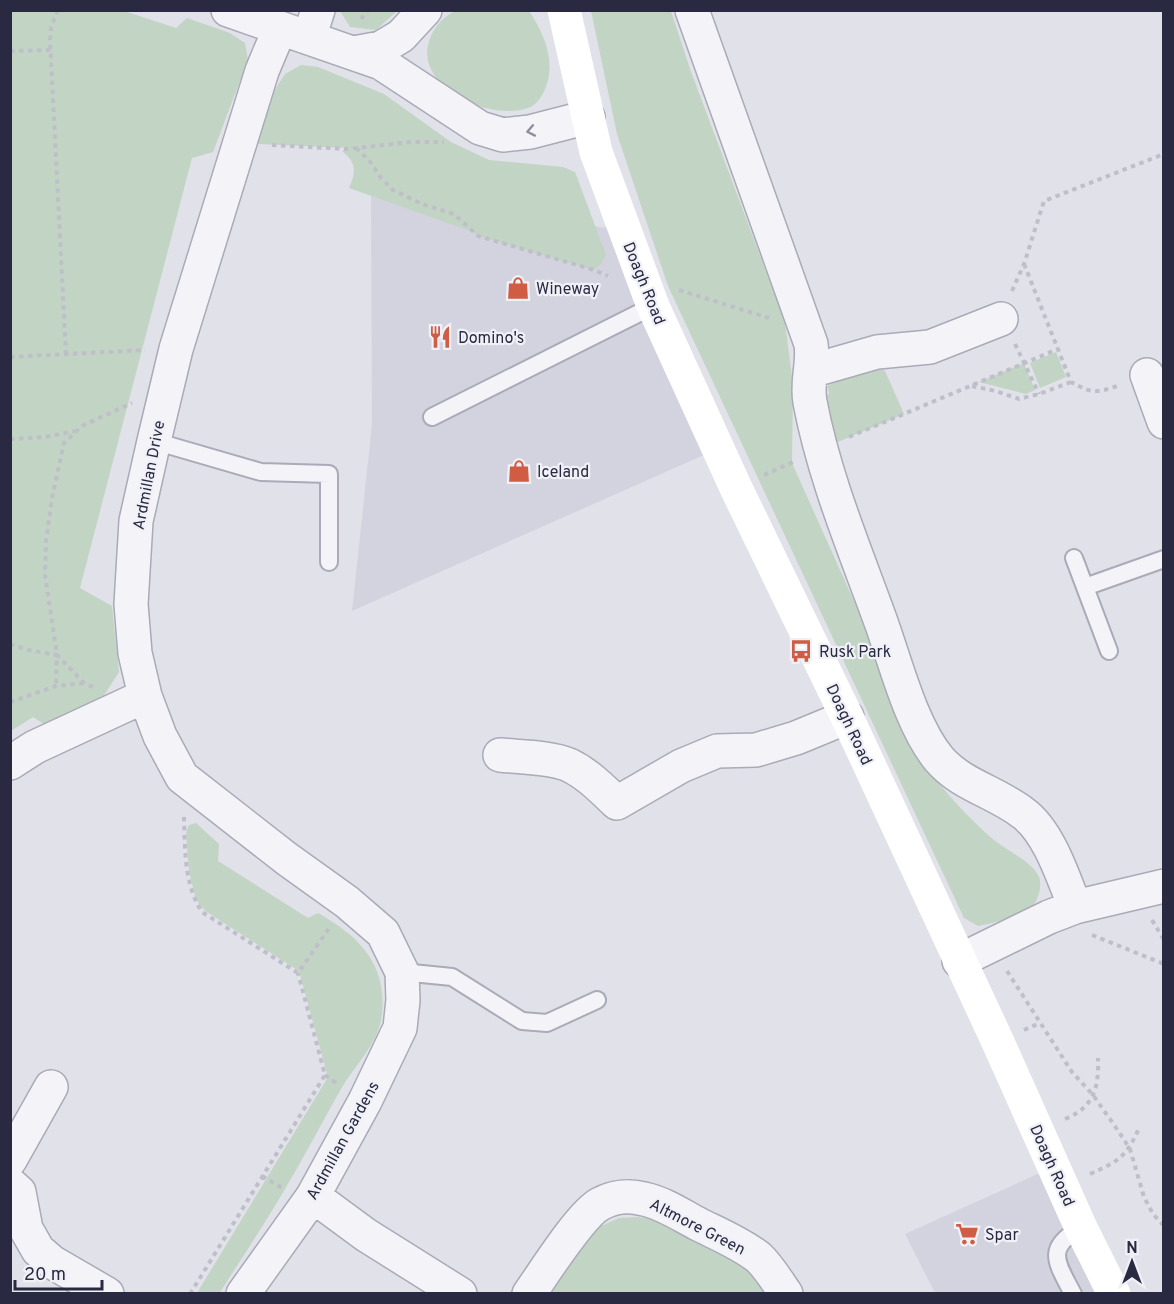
<svg xmlns="http://www.w3.org/2000/svg" width="1174" height="1304" viewBox="0 0 1174 1304" font-family="Overpass,sans-serif">
<rect width="100%" height="100%" fill="#e1e1ea"/>
<path fill="#d3d3df" d="M371 196 608 228 704 455 352 611 372 424Z
M1040 1173 1095 1293H935L905 1234Z"/>
<path fill="#c2d4c3" d="M11 11H124L176 28 187 18 230 33 245 43 248 60 213 152 192 158 80 588 112 606 119 672 96 708 48 727 33 717 11 731Z
M340 11H397L376 30 350 27Z
M456 11H529C543 32 555 58 547 84 544 93 538 105 528 108 489 122 409 85 431 36 436 25 444 16 456 11Z
M591 11H671L690 69 785 322 793 385 792 463 932 775C949 796 967 816 988 835 1000 847 1030 860 1038 875 1044 886 1037 905 1027 912 1019 917 989 924 978 926L964 918 668 286 617 134Z
M301 65 318 67 384 94 451 142 489 160 563 167 575 172 606 255 601 264 594 270 478 236 473 232 349 188C356 172 357 163 342 151L350 148 258 144 274 91 285 74Z
M1056 352 1066 377 1040 388 1030 363Z
M1024 363 1035 390 1026 394 979 382Z
M879 368 885 371 904 414 833 444 825 399 829 393 827 386 866 369Z
M196 823 219 844 218 861 308 918 318 913C359 936 387 964 382 1014 379 1043 355 1065 341 1089 322 1122 305 1156 285 1189 264 1225 241 1259 219 1294L197 1293 328 1077 299 971 207 912 200 906 195 896 189 871 186 833 189 825Z
M637 1217 656 1219 746 1265 772 1294H547L592 1230 619 1218Z"/>
<g fill="none" stroke-linecap="round" stroke-linejoin="round">
<g stroke="#aaaab8" stroke-width="20">
<path id="service" d="M432 417 653 306
M154 441 261 472 329 474V562
M1074 558 1109 651
M1085 587 1164 559
M402 972 452 977 522 1021 547 1023 597 1000
M1073 1294C1057 1263 1044 1248 1081 1228"/>
</g>
<g stroke="#aaaab8" stroke-width="36">
<path id="minor" d="M228 10 381 63 480 128 503 135 530 132 588 117
M692 10 811 344C814 363 806 382 810 402 824 477 855 550 881 622 896 664 911 725 939 759 961 785 996 792 1023 813 1049 832 1063 877 1075 907
M309 38 318 10
M354 53 381 48 401 36 425 10
M811 371 877 352 930 347 1001 319
M1147 375 1164 422
M500 755C520 757 551 757 569 765 588 774 602 789 617 803L681 766 717 751 756 750 796 738 847 717
M10 763 35 747 145 696
M959 961 1049 917 1075 907 1164 886
M10 1160 51 1087
M10 1184 19 1192 26 1229 38 1250 52 1262 107 1294
M313 1196 366 1235 460 1294
M243 1294 313 1196 365 1101 400 1028 403 1000 402 972 383 933 347 902 287 859 182 777 160 736 145 696 135 653 131 604 136 521 154 441 176 349 262 71 280 28
M529 1294C544 1273 580 1215 600 1204 613 1197 629 1195 644 1199 663 1203 681 1215 698 1224 718 1234 740 1243 758 1257 769 1267 777 1281 786 1294"/>
</g>
<path stroke="#bfbfc9" stroke-width="4" stroke-dasharray="4.5 4.5" stroke-linecap="butt" d="M58 10 51 27 50 40 66 355
M361 19 368 10
M10 51 51 50
M272 145 347 149 412 142H444
M356 148 369 160 381 178 393 190 422 204 454 214 478 236 594 270 608 276
M1024 264 1071 382C1093 394 1097 393 1120 385
M679 290 769 318
M1012 291 1024 264 1044 201 1164 154
M1015 344 1039 394
M10 357 145 350
M972 386 996 391 1019 399 1039 394 1071 382
M849 437 1058 349
M10 439 45 437 75 431
M764 475 793 462
M10 644 28 650 57 655 56 686
M93 687 84 683 57 655 45 575 46 541 52 498 64 443 82 426 132 403
M10 702 56 686 84 683
M184 817C185 849 184 885 202 912L298 973 330 927
M1152 920 1164 940
M1092 935 1164 964
M1007 971 1072 1072 1093 1095 1119 1132 1130 1149 1144 1197 1153 1214 1164 1226
M1024 1030 1040 1023
M325 1075 339 1085
M1065 1119C1094 1107 1099 1088 1098 1058
M1090 1174C1121 1160 1126 1157 1140 1126
M262 1176 282 1188
M190 1294 325 1075 298 973"/>
<use href="#service" stroke="#f4f4f8" stroke-width="16"/>
<use href="#minor" stroke="#f4f4f8" stroke-width="33"/>
<path stroke="#fff" stroke-width="33" d="M564 10 596 152 653 306 736 488 847 717 997 1040 1081 1228 1114 1294"/>
</g>
<defs><path id="oneway-chevron" d="M-2-3.5L2.5 0L-2 3.5" fill="none" stroke-width="1.6" stroke-linecap="round" stroke-linejoin="round" transform="scale(1.5)"/></defs>
<use stroke="#8e8f9d" href="#oneway-chevron" transform="translate(531 131) rotate(169)"/>
<defs>
<g id="shop-bare" transform="scale(1.8)"><path d="M-5-2.5h2.3a2.7 3.5 0 0 1 5.4 0H5L5.5 6h-11ZM-1.5-2.5h3a1.5 2.3 0 0 0-3 0Z" fill="#d05c44" stroke="#f0f1f7" stroke-width="2.5" paint-order="stroke"/></g>
<g id="restaurant-bare" transform="scale(1.8)"><path d="M-5-6h1v4h1v-4h1v4h1v-4h1v5L-1.5 .5V6h-2V.5L-5-1ZM5-6V6H3V1.5H1.5Q1.5-4 5-6Z" fill="#d05c44" stroke="#f0f1f7" stroke-width="2.5" paint-order="stroke"/></g>
<g id="bus-bare" transform="scale(1.8)"><path d="M-5-6H5V4H4V6H2V4H-2V6H-4V4H-5ZM-3.5-4V0h7V-4ZM-3.5 1.2v1.5H-2V1.2ZM2 1.2v1.5H3.5V1.2Z" fill="#d05c44" stroke="#f0f1f7" stroke-width="2.5" paint-order="stroke"/></g>
<g id="supermarket-bare" transform="scale(1.8)"><path d="M-6-5.5h2.5l.6 2H6L4.5 2H-2.5L-4.4-4H-6ZM-1.5 3.2a1.3 1.3 0 1 0 .1 0ZM3 3.2a1.3 1.3 0 1 0 .1 0Z" fill="#d05c44" stroke="#f0f1f7" stroke-width="2.5" paint-order="stroke"/></g>
</defs>
<g fill-rule="evenodd">
<use href="#shop-bare" x="518" y="288"/>
<use href="#restaurant-bare" x="440" y="337"/>
<use href="#shop-bare" x="519" y="471"/>
<use href="#bus-bare" x="801" y="651"/>
<use href="#supermarket-bare" x="967" y="1234"/>
</g>
<g text-anchor="middle" stroke-width="4.5" stroke-linejoin="round" paint-order="stroke">
<g font-size="16" fill="#292a42" stroke="#f0f1f7">
<text transform="translate(645 283) rotate(68)" y="6">Doagh Road</text>
<text transform="translate(148 475) rotate(-79)" y="6">Ardmillan Drive</text>
<text transform="translate(850 724) rotate(65)" y="6">Doagh Road</text>
<text transform="translate(342 1140) rotate(-61)" y="6">Ardmillan Gardens</text>
<text transform="translate(1053 1165) rotate(66)" y="6">Doagh Road</text>
<text transform="translate(698 1226) rotate(27)" y="6">Altmore Green</text>
</g>
<g font-size="16" fill="#292a42" stroke="#f0f1f7" text-anchor="start">
<text x="536" y="294">Wineway</text>
<text x="458" y="343">Domino's</text>
<text x="537" y="477">Iceland</text>
<text x="819" y="657">Rusk Park</text>
<text x="985" y="1240">Spar</text>
</g>
</g>
<rect width="1174" height="1304" fill="none" stroke="#292a42" stroke-width="24"/>
<g transform="translate(1132 1262)" stroke="#f0f1f7" stroke-width="4.5" paint-order="stroke">
<path d="M0-4.5L10 22L0 15L-10 22Z" fill="#292a42"/>
<text y="-9" font-size="16" font-weight="bold" text-anchor="middle" fill="#292a42">N</text>
</g>
<path d="M15 1280v9h87v-9" fill="none" stroke="#292a42" stroke-width="3"/>
<text x="24" y="1280" font-size="18" fill="#292a42" stroke="#f0f1f7" stroke-width="4.5" paint-order="stroke">20 m</text>
</svg>
